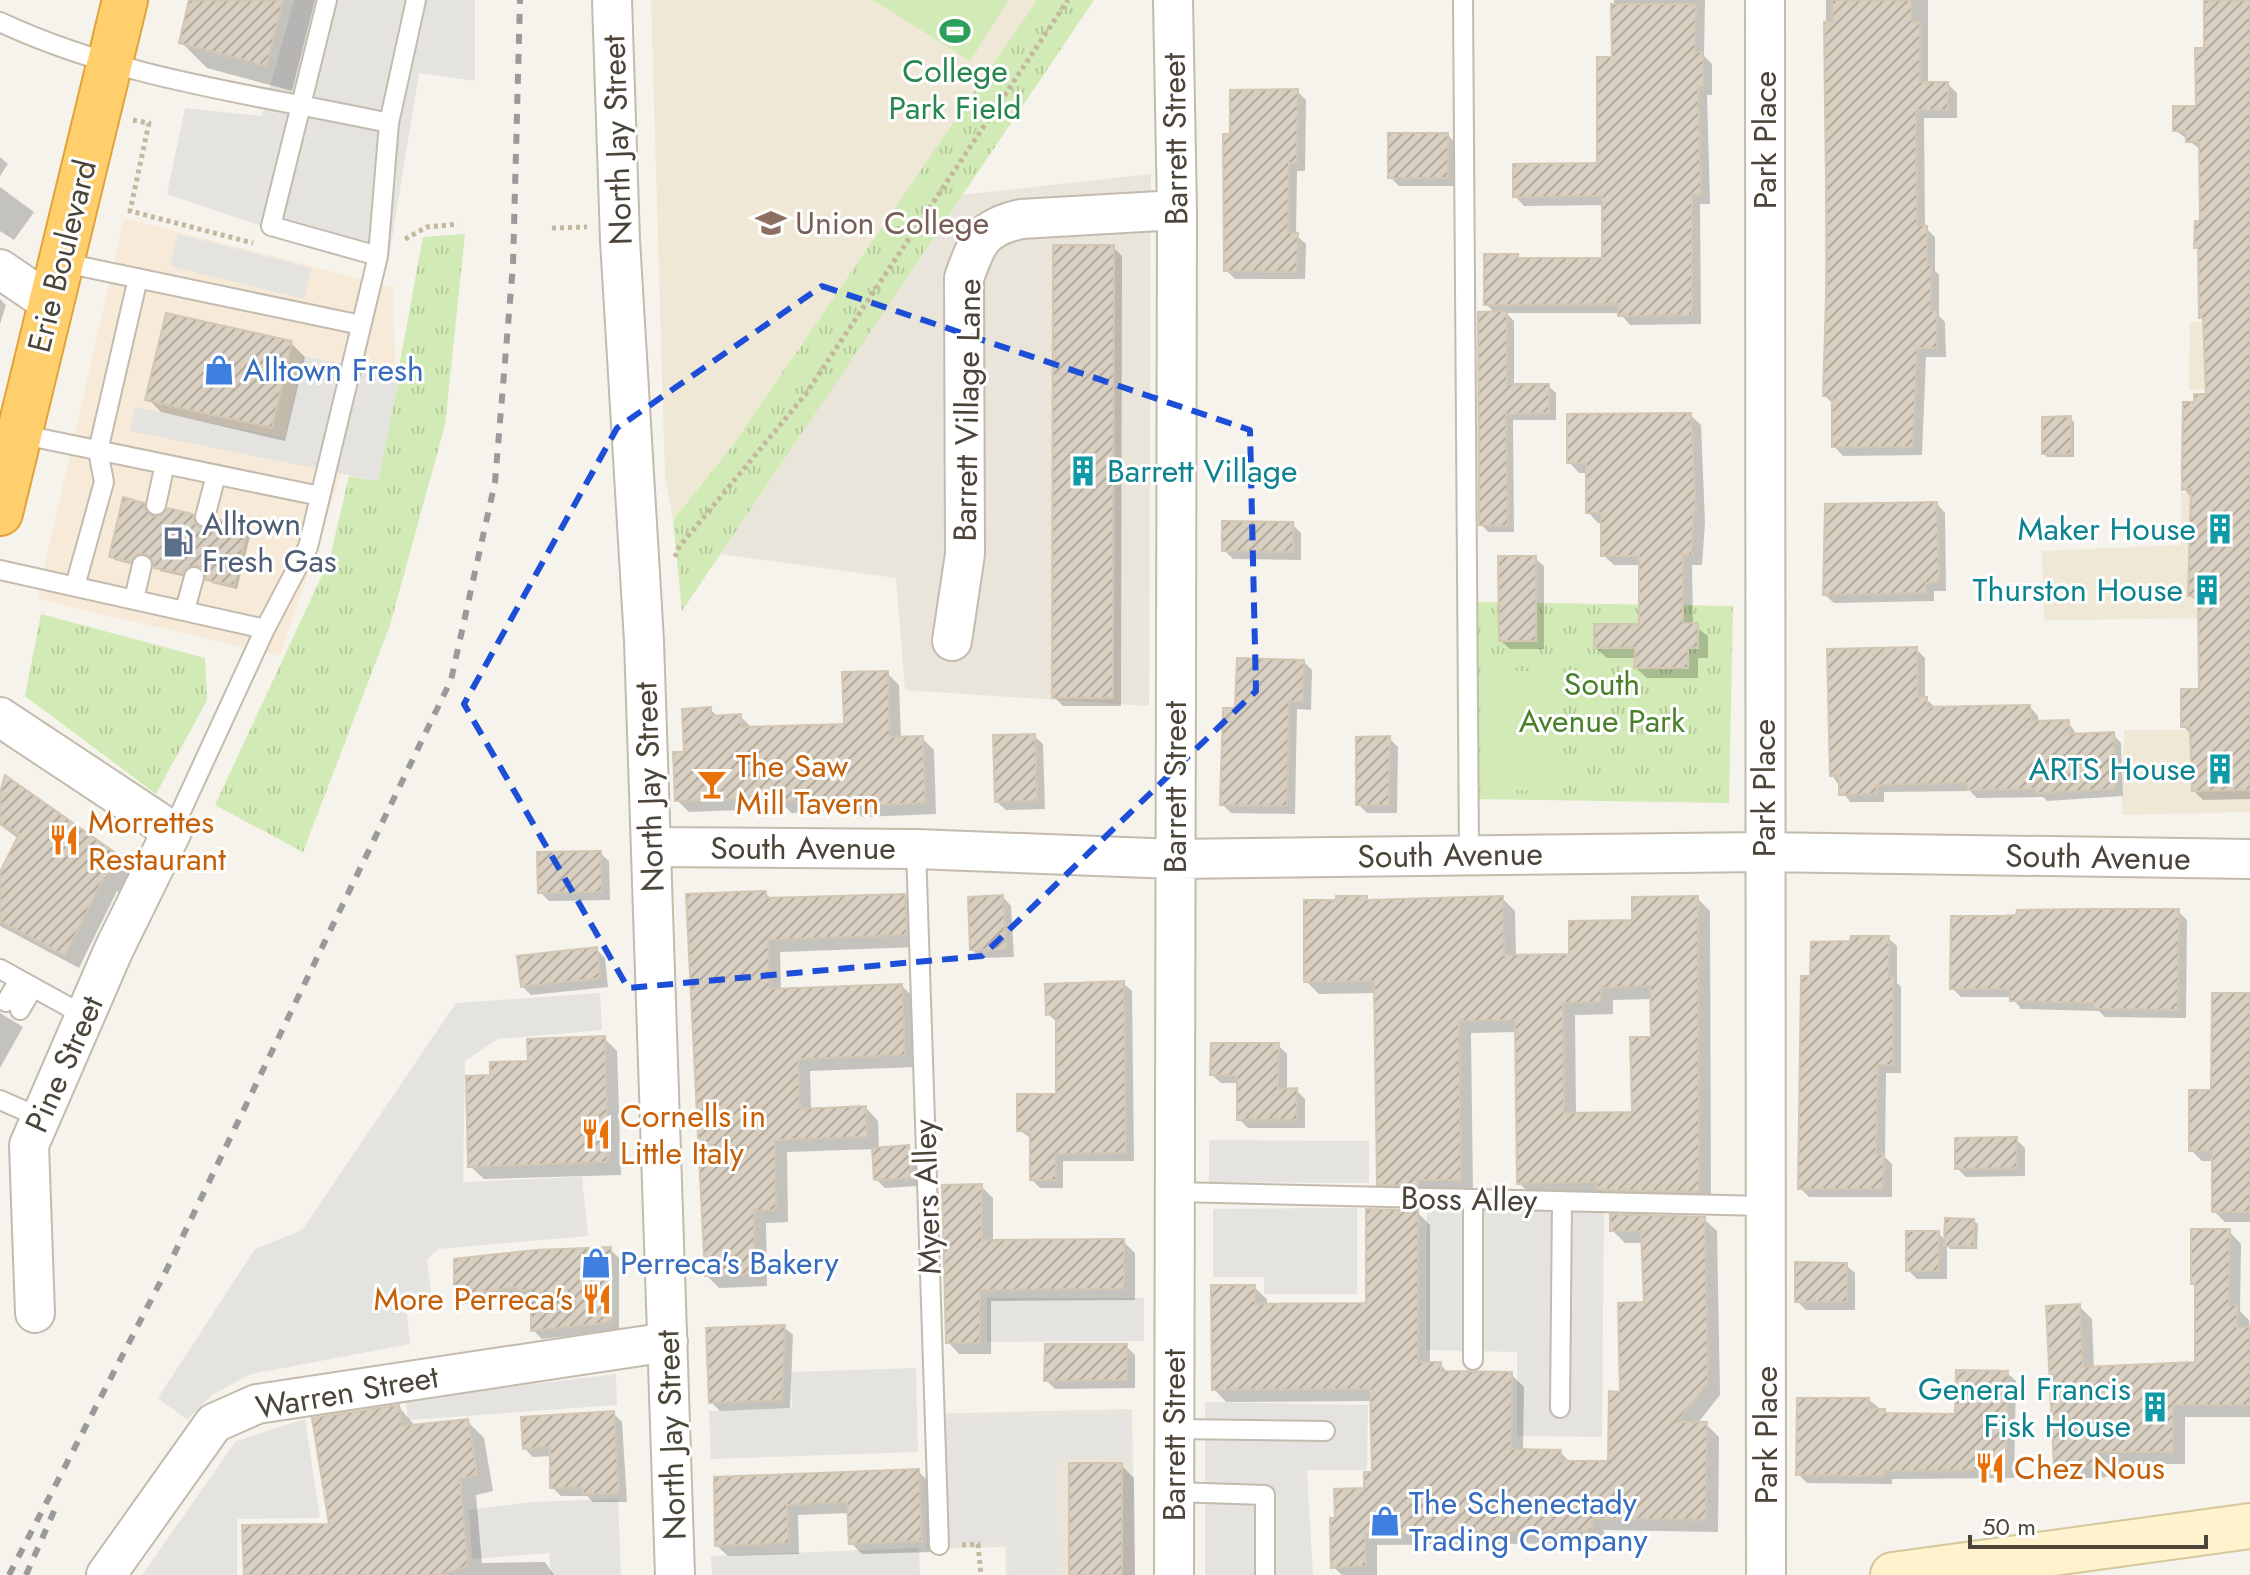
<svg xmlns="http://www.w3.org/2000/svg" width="2250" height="1575" viewBox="0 0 2250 1575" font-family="Jost,sans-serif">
<defs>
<pattern id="grass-tufts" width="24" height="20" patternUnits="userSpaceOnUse" patternTransform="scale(2)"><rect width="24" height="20" fill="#d2eab5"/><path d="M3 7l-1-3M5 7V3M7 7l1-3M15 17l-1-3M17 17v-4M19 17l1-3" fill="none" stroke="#b6ca9c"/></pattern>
<pattern id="building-hatch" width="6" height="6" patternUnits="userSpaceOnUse" patternTransform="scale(2)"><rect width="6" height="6" fill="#d8cfc1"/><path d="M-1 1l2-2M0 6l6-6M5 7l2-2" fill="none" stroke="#b1aa9e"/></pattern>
</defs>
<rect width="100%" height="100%" fill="#f6f3ec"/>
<path fill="#eae5da" d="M1151 174 1149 706 905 690 896 578 720 554 962 195Z
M1132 1409 1135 1575H1006L1005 1547 927 1549 924 1414Z"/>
<path fill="#f7ead8" d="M124 218 393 287 396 381 343 470 280 656 37 599Z"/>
<path fill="#efe8d6" d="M651 0H1037L733 445 673 520 665 477Z
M2250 321V388L2189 390 2190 322Z
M2250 492V618L2044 620 2042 551 2181 545V493Z
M2250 729V812L2122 815 2124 730Z"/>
<path fill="url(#grass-tufts)" d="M1037 0H1094L682 611 673 520 733 445Z
M465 234 445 425 390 625 303 852 215 805 330 558 349 476 378 481 423 237Z
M1474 602 1733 606 1729 803 1470 799Z
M41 614 205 658 207 700 156 794 25 696Z"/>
<path fill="#d2eab5" d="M873 0H1009L970 61Z
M1486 671H1559L1558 791 1485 790Z"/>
<path fill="#e5e3e0" d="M294 0H475V81L419 73 387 269 167 194 185 108 262 116Z
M178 234 312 268 304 299 170 266Z
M302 356 400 375 378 481 130 431 135 407 285 438Z
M600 993 602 1030 498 1039 465 1061 463 1182 582 1177 588 1236 438 1249 427 1260 432 1302 406 1305 410 1344 251 1374 212 1395 187 1420 158 1398 255 1249 302 1230 456 1003Z
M1209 1140 1369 1141V1183L1209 1182Z
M1357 1208V1294H1264V1277H1213V1209Z
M1427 1209 1604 1210 1602 1437 1517 1436V1352L1426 1350Z
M987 1298H1144V1341L987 1342Z
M916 1368 918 1452 711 1459 709 1411 792 1408 791 1372Z
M616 1374 617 1405 408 1420 406 1400Z
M1205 1402 1368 1405 1367 1470H1307L1313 1575H1205Z
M1128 1413 1129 1456 1055 1459 1058 1575H1010L1009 1543 930 1545 927 1419Z
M305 1419 320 1518 237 1519V1575H142L236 1441Z
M618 1499 621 1575H551L549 1553 472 1559 469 1510 531 1502Z
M919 1548 920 1575H712L711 1556Z"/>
<path fill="#0003" fill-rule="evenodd" d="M191 0H315L292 91 207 68 181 42Z
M1614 0H1705L1704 56 1712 64V95H1707L1710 204H1700L1701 324 1630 325 1620 313H1506L1514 321V386H1548L1556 393V420H1513L1514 532H1488L1481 524 1495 313 1486 304 1517 256 1522 260H1604V205L1524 206 1515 196 1599 165 1614 59Z
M1826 0H1928V84H1948L1957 93V118H1924L1925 227 1935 237V271L1939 275V316L1945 322 1946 357H1926L1922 455 1843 456 1834 446V405L1825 396Z
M2206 0H2250V799L2203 800 2194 791 2192 735 2183 726 2201 691 2199 604 2190 595 2192 498 2184 489 2196 404 2208 396 2200 252 2196 248 2202 223 2201 150 2175 130 2198 108 2206 50Z
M1297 91 1306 100 1305 171H1297L1296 235 1306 244 1305 279H1235L1226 270 1233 136Z
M1448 135 1456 144V186H1399L1390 177Z
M0 157 8 164 0 176Z
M0 187 34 212 14 240 0 231Z
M1113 247 1122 256 1121 706H1063L1054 697Z
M0 299 6 305 0 324Z
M291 343 305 357 285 441 161 412 148 399Z
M1690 415 1701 425 1705 522 1702 565H1692L1693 625 1708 636V658H1698V678H1647L1636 668 1637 658H1607L1596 648 1641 626V565H1614L1603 555V523H1598L1588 512V473H1579L1569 462Z
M2070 418 2074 422V457H2047L2044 453Z
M143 504 152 518 192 516 202 531 247 529 251 532 237 589 212 583 202 568 190 571 186 577 160 571 151 557H142L135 565 115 560 111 556Z
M1937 504 1945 513 1946 591H1934V601L1834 603 1825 595Z
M1292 524 1301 533V560L1233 559 1224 550Z
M1535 558 1544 566V649H1510L1501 641Z
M1916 649 1925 658V698L1935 707H2030L2038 716V723L2068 722 2077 735 2113 734 2121 743 2123 796 2047 801 2043 797 1977 798 1970 791 1884 792V802H1850L1832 775Z
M1304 662 1312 670 1311 710 1297 709 1295 814 1231 813 1222 804 1237 710Z
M887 673 899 685 901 739 922 738 934 750 936 814 862 817 855 811 791 813 787 808 689 812 677 800 686 753 710 709 718 717 740 716 752 728 846 726Z
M1034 736 1043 744 1045 809 1006 810 997 802Z
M1389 738 1398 747 1397 813H1367L1358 804Z
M0 800 119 857 132 871 120 893 117 891 79 968 0 926V877L19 839 0 825Z
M600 853 609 861 610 900 549 901 540 892Z
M765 893 773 900 905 896 917 909 919 947 780 952 781 990 902 986 914 998 917 1067 810 1071 811 1110 866 1108 878 1121 879 1150 908 1147 917 1156 919 1186 885 1188 876 1179 874 1149 787 1152 788 1222 766 1223 767 1286 719 1288 706 1275Z
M1003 897 1011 906 1014 957 980 958 972 949Z
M1366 898 1370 902 1502 898 1515 911 1516 957 1571 956 1634 922 1697 898 1710 911 1711 1204 1532 1196 1519 1183 1517 1032 1471 1033 1473 1192 1392 1197 1379 1184 1377 993 1319 994 1306 981ZM1652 999 1653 1039 1635 1114 1576 1115 1575 1015 1613 1014V1000Z
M2178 911 2187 920 2186 1018 2105 1017 2099 1011 2021 1009 2012 997H1961L1952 988Z
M1888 938 1897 946V983L1901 987V1073H1886L1885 1157 1892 1164V1197H1809L1800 1188 1812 978 1852 943Z
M596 949 605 958 608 987 531 995 522 986Z
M1123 983 1132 991 1134 1161H1063V1188H1040L1032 1180V1139L1019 1130 1058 1096V1023L1048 1014Z
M2250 995V1222H2225L2214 1211V1161H2202L2191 1150Z
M0 1013 23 1027 0 1068Z
M604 1038 617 1051 621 1175 484 1179 470 1166 492 1077Z
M1278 1045 1287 1054V1091L1296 1090 1305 1099V1128H1248L1239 1119V1083H1221L1212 1075Z
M2016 1139 2025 1148V1176L1966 1177 1957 1168Z
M981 1186 993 1198V1242L1123 1241 1135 1253V1300L991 1301V1354H959L948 1342Z
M1417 1212 1430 1225V1364H1440L1448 1373 1511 1374 1524 1387 1523 1451 1560 1452 1571 1463 1610 1464 1622 1394 1646 1304 1644 1243H1625L1612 1230 1704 1219 1717 1231 1720 1395 1697 1424H1706L1719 1437 1718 1532 1604 1530V1543L1377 1545V1575H1342L1333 1567 1337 1520 1366 1490 1374 1474 1372 1401 1226 1402 1214 1389 1254 1287 1267 1299V1306L1368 1305Z
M1974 1221 1978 1224 1977 1249H1950L1947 1245V1279H1917L1908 1270 1938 1233 1946 1241Z
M2229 1231 2241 1244 2240 1311 2249 1320 2250 1329V1417H2185V1464H2108L2109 1477 2068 1479 2056 1467 2080 1307 2092 1319 2094 1369 2197 1364V1288L2193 1283Z
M610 1249 619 1258V1330L542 1339 533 1330V1298L524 1295 465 1304 456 1295Z
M1846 1265 1855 1273V1310H1806L1797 1301Z
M784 1327 793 1335 790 1408 720 1411 711 1402Z
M1126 1346 1135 1355V1388L1055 1389 1046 1380Z
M2007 1373 2016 1381 2014 1478 1892 1479V1484L1807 1483 1798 1474 1869 1400 1888 1415 1957 1416Z
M399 1407 416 1427 467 1421 484 1438 493 1491 476 1495 482 1563 545 1562 554 1575H246L332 1526Z
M613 1413 622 1422 627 1502H593L587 1496H561L552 1487V1456L533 1457 524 1448Z
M1121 1465 1134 1478 1135 1575H1071Z
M918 1471 929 1482 932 1552 862 1554 851 1543 850 1513 798 1515 799 1554 728 1556 717 1546 716 1479Z"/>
<path fill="url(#building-hatch)" stroke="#d3c7b4" stroke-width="2" fill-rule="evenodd" d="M189 0H283L267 66 179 43Z
M1832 0H1911L1912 22H1920V82H1948V110H1916L1917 225 1927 226V264H1931V311H1937V348H1917L1913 447H1832V396H1823L1827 264 1824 22H1833Z
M2204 0H2250V790L2192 791 2190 727H2181V689H2199L2198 596H2188L2191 489 2182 490V460L2183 402H2194V394H2206L2203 318H2199L2198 248H2194L2195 221H2200L2199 142H2186V131H2173V106H2196L2195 48H2204Z
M1611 4H1696L1695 52H1703V86H1698L1701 195H1692V315L1618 316V304L1484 305V254H1518V258H1602V196L1513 197V164L1597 163V57H1612Z
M1298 89 1297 163H1289L1288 233H1298L1297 272 1224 271 1223 134H1230V90Z
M1388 133H1448V178H1388Z
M1053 245H1114L1113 698H1052Z
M1507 311V384H1549V413L1506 414 1508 526 1479 525 1478 312Z
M166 313 292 341 272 428 145 400Z
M1691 413 1696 513H1693L1692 555H1683V623H1698V648H1688V668H1634L1635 648H1594V624H1639V556H1601V513H1586V463H1567V414Z
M2071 416V454H2042V417Z
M123 497 144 503 145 509 153 516H160L168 508 193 514 196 525 203 529 213 526 217 519 248 527 234 586 206 580 203 569 196 565 186 568 182 574 154 568 153 561 145 554H138L130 562 109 557Z
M1937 502 1939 582 1926 583V593L1823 595 1825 504Z
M1222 521 1293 522V552L1222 551Z
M1498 556H1536V641H1499Z
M1917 647 1918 697H1927V707L2030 705 2031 721 2069 720V734L2114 732 2115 789 2036 793V789L1967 790 1966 783 1877 785 1876 794 1839 795V776H1830L1827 649Z
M1237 658 1304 660 1303 702 1289 701 1287 806 1220 805 1223 708H1235Z
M888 671 890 737 923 736 925 803 847 806V799L777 801V797L675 801 673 752H684L682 709 711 707V716L741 714V727L844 724 842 672Z
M1035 734 1037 801 995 802 993 735Z
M1390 736 1389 805H1356V737Z
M5 775 120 856 106 881 103 879 65 956 0 921V872L19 834 0 824V793Z
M601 851 602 892 538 893 537 852Z
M766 891V898L905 894 907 935 768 940 770 989 902 984 905 1055 798 1059 800 1109 866 1106 867 1137 775 1140 776 1210 754 1211 755 1274 705 1276 686 894Z
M1003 895 1006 949 970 950 968 897Z
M1336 896H1367V900L1503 896 1504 955 1569 954V921L1632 920V897L1698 896 1699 1192 1610 1190 1597 1189V1182L1517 1184 1515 1020 1459 1021 1461 1180H1418V1186L1377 1185 1374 981 1304 982V900H1336ZM1650 986 1651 1037H1630L1632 1112 1564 1113 1563 1003 1601 1002V988Z
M2095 909H2179L2178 1010 2094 1009V1003L2010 1001V991L2003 989H1950L1951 916H2003L2016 915 2017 910Z
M1851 936H1889V977H1893V1065H1878L1876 1154H1884L1883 1189H1798L1801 976H1810L1811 942 1850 941Z
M597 947 600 978 521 987 517 956Z
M1124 981 1126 1153 1056 1154V1180H1030V1131H1017V1094H1056V1014L1046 1015 1045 984Z
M2212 993H2250V1212H2212V1151H2189V1090H2211Z
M605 1036 608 1162 468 1167 466 1076 490 1075V1062L528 1061 527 1039Z
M1211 1043H1279L1278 1089 1297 1088V1120H1237V1076L1210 1075Z
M2017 1137V1168L1955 1169V1138Z
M909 1145 911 1178 874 1180 872 1148Z
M982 1184V1240L1124 1239V1289L980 1290V1343H946L942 1185Z
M1366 1209 1418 1210V1362H1441V1371L1512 1372 1511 1449 1561 1450 1560 1461H1608L1609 1391 1620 1392 1618 1303 1644 1302 1641 1231H1610V1214L1705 1217 1708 1382 1677 1422H1707L1706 1520 1592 1519V1531L1365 1533 1366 1566 1331 1568 1330 1518H1335L1334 1489 1364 1488V1472H1372L1370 1389 1212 1390 1211 1285H1255V1304L1366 1303Z
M1945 1218 1974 1219V1246H1944Z
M2191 1229H2230L2229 1305H2237V1327H2250V1405H2173V1452H2097L2098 1466 2054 1468 2046 1306 2080 1304 2083 1367 2195 1362V1284H2191Z
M1906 1231H1939V1271H1906Z
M611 1247 612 1322 531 1331V1289L517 1291V1287L454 1296V1259L536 1250Z
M1795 1262 1847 1263V1302H1795Z
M785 1325 782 1400 709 1403 706 1328Z
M1045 1344H1127V1380L1044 1381Z
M1956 1370 2008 1371 2006 1470 1884 1471V1476L1796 1475 1797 1398H1869V1409H1885V1413L1955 1414Z
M399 1405 402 1426 468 1419 477 1475 460 1479 468 1566 440 1575H244L242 1525 329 1524 312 1418Z
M614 1411 619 1494H583L582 1488H550V1447L523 1449 521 1417Z
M1069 1463H1122V1575H1069Z
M919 1469 922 1541 849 1544 847 1502 787 1505 789 1543 715 1546 714 1477Z"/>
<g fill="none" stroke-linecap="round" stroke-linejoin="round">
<g stroke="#c2bbae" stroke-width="22">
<path id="lane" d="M327 0 271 226 378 256
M1463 0 1469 855
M0 22C121 79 259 95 389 123L378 256 308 547 265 629 172 831
M389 123 416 0
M60 262 361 325
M19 434 320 496
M156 505 165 464
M205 517 216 475
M0 570 265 629
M75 586 104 482 98 451 138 278
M134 599 142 565
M185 610 194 577
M916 849 939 1545
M0 969 85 1016
M6 1002 19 980
M20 1010 33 988
M0 1100 41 1118
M1174 1192 1764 1206
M1473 1199V1360
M1560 1408 1562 1201
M1174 1429 1325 1431
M1174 1492 1265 1495V1575"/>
</g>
<g stroke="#c2bbae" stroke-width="42">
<path id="street" d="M612 0 620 240 644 641 675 1575
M1173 0 1177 210 1174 1575
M1765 0 1766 1575
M0 269 50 303
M952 641 965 554 964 278C977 242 981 228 1021 219L1177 210
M0 717 172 831 114 949 29 1145 35 1313
M651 847 916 849 1175 859 1763 852 2250 859
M106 1575 214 1423 257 1404 668 1342"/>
</g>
<g stroke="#d6c79b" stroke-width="48">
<path id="secondary" d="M1893 1575 2250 1526"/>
</g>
<g stroke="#e0a43c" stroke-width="48">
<path id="highway" d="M0 513 125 0"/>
</g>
<path stroke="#c4b79f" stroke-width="5" stroke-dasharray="4 4" stroke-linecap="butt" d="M133 120 149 123 130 211 253 243
M552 228 587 227
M405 239 427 227 458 224
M675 557 679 547 805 395 1068 0
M962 1545 978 1544 981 1575"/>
<use href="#lane" stroke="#fff" stroke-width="18"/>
<use href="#street" stroke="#fff" stroke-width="38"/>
<use href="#secondary" stroke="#fff3cd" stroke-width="44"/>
<use href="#highway" stroke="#ffcf6e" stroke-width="44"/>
<path stroke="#9a9a9a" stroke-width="6" stroke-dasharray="10 10" stroke-linecap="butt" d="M9 1575 166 1271 451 680 495 482 513 265 520 0
M26 1575 55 1509"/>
</g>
<path fill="none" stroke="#1d4ed8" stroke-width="6" stroke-dasharray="16 10" stroke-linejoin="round" d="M822 286 1250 430 1256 691 982 956 628 988 464 704 617 428Z"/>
<defs>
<g id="stadium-bare" transform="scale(2.4)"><path d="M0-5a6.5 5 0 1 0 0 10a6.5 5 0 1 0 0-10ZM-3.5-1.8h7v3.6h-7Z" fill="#2e9e5b" stroke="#fff" stroke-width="2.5" paint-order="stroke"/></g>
<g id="university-bare" transform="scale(2.4)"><path d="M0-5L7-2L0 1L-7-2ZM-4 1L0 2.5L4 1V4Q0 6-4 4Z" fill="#8d6e63" stroke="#fff" stroke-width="2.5" paint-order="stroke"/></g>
<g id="shop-bare" transform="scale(2.4)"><path d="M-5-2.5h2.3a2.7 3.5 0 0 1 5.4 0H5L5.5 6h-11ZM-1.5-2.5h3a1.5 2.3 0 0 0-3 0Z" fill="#3f7fe0" stroke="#fff" stroke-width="2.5" paint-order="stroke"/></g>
<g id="building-bare" transform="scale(2.4)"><path d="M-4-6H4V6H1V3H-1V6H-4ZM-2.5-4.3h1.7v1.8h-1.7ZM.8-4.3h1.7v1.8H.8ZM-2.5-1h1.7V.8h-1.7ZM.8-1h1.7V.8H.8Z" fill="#0f9aa8" stroke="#fff" stroke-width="2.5" paint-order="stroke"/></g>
<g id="fuel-bare" transform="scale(2.4)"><path d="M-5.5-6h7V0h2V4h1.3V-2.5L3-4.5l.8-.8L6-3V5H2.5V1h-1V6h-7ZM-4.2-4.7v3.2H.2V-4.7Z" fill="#5c6f8a" stroke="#fff" stroke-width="2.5" paint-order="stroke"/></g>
<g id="bar-bare" transform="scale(2.4)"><path d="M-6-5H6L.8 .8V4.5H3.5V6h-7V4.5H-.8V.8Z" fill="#e8710a" stroke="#fff" stroke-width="2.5" paint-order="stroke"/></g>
<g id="restaurant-bare" transform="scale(2.4)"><path d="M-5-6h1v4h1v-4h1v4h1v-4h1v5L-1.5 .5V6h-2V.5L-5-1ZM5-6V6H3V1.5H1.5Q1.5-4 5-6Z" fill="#e8710a" stroke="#fff" stroke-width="2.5" paint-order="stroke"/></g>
</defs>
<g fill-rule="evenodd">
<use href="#stadium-bare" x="955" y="31"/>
<use href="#university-bare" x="771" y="223"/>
<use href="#shop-bare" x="219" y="370"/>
<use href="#building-bare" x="1083" y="471"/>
<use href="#building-bare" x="2220" y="529"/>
<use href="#fuel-bare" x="178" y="542"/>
<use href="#building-bare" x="2207" y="590"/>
<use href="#building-bare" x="2220" y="769"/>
<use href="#bar-bare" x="712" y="784"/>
<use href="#restaurant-bare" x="64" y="840"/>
<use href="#restaurant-bare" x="596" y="1134"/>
<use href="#shop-bare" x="596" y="1263"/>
<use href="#restaurant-bare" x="597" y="1299"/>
<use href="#building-bare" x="2155" y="1407"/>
<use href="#restaurant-bare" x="1990" y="1468"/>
<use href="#shop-bare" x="1385" y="1521"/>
</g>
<g text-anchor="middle" stroke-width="6" stroke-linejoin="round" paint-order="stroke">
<g font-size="32" fill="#27864d" stroke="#fff">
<text x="955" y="82">College<tspan x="955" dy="37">Park Field</tspan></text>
</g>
<g font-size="32" fill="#4b4439" stroke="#fff">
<text transform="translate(1175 139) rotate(-91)" y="11">Barrett Street</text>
<text transform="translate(617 140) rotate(-92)" y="11">North Jay Street</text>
<text transform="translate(1765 140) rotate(-90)" y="11">Park Place</text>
<text transform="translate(62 256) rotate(-76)" y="11">Erie Boulevard</text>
<text transform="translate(967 410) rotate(-89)" y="11">Barrett Village Lane</text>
<text transform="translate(649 787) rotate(-92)" y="11">North Jay Street</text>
<text transform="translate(1175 787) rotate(-90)" y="11">Barrett Street</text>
<text transform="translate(1764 788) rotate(-90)" y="11">Park Place</text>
<text x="803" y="859">South Avenue</text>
<text transform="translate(1450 855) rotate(-1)" y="11">South Avenue</text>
<text transform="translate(2098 857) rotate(1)" y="11">South Avenue</text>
<text transform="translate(64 1064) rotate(-66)" y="11">Pine Street</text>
<text transform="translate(927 1197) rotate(-92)" y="11">Myers Alley</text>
<text transform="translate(1469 1199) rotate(1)" y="11">Boss Alley</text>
<text transform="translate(347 1392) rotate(-10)" y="11">Warren Street</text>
<text transform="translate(671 1435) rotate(-92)" y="11">North Jay Street</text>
<text transform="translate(1174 1435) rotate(-90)" y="11">Barrett Street</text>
<text transform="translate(1766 1435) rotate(-90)" y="11">Park Place</text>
</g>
<g font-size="32" fill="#785e54" stroke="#fff" text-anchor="start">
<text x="795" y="234">Union College</text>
</g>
<g font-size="32" fill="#366cbe" stroke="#fff" text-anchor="start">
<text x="243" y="381">Alltown Fresh</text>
<text x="620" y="1274">Perreca's Bakery</text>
<text x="1409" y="1514">The Schenectady<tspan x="1409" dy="37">Trading Company</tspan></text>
</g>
<g font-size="32" fill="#0d838f" stroke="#fff" text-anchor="end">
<text x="1107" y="482" text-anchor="start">Barrett Village</text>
<text x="2196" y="540">Maker House</text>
<text x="2183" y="601">Thurston House</text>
<text x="2196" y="780">ARTS House</text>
<text x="2131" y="1400">General Francis<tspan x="2131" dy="37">Fisk House</tspan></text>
</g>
<g font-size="32" fill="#4e5e75" stroke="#fff" text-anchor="start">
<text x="202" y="535">Alltown<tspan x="202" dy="37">Fresh Gas</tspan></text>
</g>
<g font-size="32" fill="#4a7f2a" stroke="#fff">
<text x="1602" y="695">South<tspan x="1602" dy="37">Avenue Park</tspan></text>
</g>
<g font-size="32" fill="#c56008" stroke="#fff" text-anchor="start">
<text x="736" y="777">The Saw<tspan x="736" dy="37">Mill Tavern</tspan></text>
<text x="88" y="833">Morrettes<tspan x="88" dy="37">Restaurant</tspan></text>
<text x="620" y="1127">Cornells in<tspan x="620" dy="37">Little Italy</tspan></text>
<text x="573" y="1310" text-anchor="end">More Perreca's</text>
<text x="2014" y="1479">Chez Nous</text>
</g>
</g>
<path d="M1970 1535v12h236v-12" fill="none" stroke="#4b4439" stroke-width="4"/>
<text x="1982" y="1535" font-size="24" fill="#4b4439" stroke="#ffffff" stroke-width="6" paint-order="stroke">50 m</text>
</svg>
